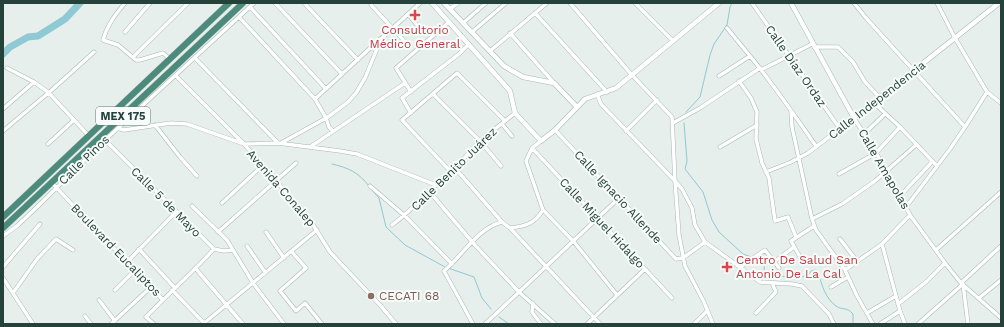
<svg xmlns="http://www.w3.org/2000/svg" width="1004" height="327" viewBox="0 0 1004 327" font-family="'Work Sans',sans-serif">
<rect width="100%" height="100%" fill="#e6efeb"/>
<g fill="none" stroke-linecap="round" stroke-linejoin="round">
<path stroke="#8ec9d4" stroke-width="1" d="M686 112 700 97 710 55 714 44 727 25 730 7 732 3
M684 123 687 161 685 169 703 192 712 220 719 232 743 254 751 257
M332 164C349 168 358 172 369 186
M372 190 379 198 386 227 405 245 445 267
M756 257C763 259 765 265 764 271L772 278 786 276 800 278 810 273 811 271 815 270 818 272C822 285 825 298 836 306 843 311 846 306 853 314V324
M448 268 474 277 482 298 491 309
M499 317 509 324"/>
<path stroke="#8ec9d4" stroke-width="7" d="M3 54 10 47 28 37 38 36 65 19 80 3"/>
<g stroke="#a8b8b2" stroke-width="4.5">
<path id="minor" d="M125 3C115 15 107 25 103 40L118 45 136 60H140L163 53 170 59
M275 3 342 74
M304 3 358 60
M570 3 631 74 672 117 675 181 682 189 692 208 695 225 705 242 748 273 760 282 792 284 802 286 829 314 834 324
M635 3 672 40
M752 3 840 129
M854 3 866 18 965 127
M937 3 955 38 987 92 1001 103
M371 5 408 45
M250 7 326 89
M450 9 458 3
M535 13 607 92
M408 14 422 31
M239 17 315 99 326 118 329 127 333 131
M463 23 486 3
M727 28 750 56
M125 32 150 3
M472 32 506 3
M510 33 554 83
M814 47H838L853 62 865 82 880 98
M490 51 547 3
M133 57 188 3
M195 58 278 143
M7 68 34 82 48 92 88 135
M761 70 812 44
M176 76 244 144 310 220 330 252 380 305 396 324
M719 76 750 56C774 85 795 116 816 146
M739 81 751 98 757 112 756 139 762 163 769 178 775 221 788 217 796 237
M411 92 396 68 449 22
M433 94 480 141 501 166
M597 94 601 104 675 181 679 235 685 266 704 302 713 324
M315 99 380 39
M874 103 900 127 937 166
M3 109 34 82
M791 111 792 127 812 219 816 230 845 270 857 296 873 324
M411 113 402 98 459 54 469 44
M673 123 700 108 760 68
M502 124 512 136
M155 125 180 157 197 176
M118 128 124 130 171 123 187 124 244 144 278 143 340 151 357 154 436 185
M555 130 676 259 683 258 705 242
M3 131 53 89 94 52
M626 131 657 100
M864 134 885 114
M105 140 214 249 224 251 233 250
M281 143 328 117 348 102 356 93 365 78 381 39 420 3
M48 144 74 120
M310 147 405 83
M720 147 757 125
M532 148 672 298
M455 168 502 222
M450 171 402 120 457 73 505 121
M766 172 791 162 808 153 854 118 879 158 910 215 945 263 961 283 1001 318
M839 174 876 153 900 127
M52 183 163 300
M370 186 405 216 452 264
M429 191 473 243 519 292 555 324
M900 196 932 162
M222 203 262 166
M192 206 227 240 253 283 284 324
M906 207 950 149 965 127 987 92
M543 210 574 242 617 295
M812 219 842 204 875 181 916 145
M392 225C409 213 421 198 436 185 442 179 447 173 455 168L480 141 515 113
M510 228 600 324
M218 232 296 163
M266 232 284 258
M3 236 17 226 36 208 105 140 254 3
M840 239 857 261
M882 244 900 311 905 324
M247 246 265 272
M139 249 175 288
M936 250 1001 192
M291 251 306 268 280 291 296 311 305 303 322 324
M800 257 791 241 814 226
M127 262 176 212
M774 262 794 247
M3 267 40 224
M740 267 765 250 779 268
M196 269 243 324
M845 270 882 244 910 215
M3 278 33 324
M961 283 1001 246
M963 284 968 324
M831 287 848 277
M115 290 135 270
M172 290 205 324
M13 293 37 259 56 239 73 250
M979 298 1001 280
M99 300 115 321
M533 303 532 312 541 324
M898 304 926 282 945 263
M756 313 776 292 772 283
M867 313 896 296
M85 316 91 324
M111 324 151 287
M154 324 146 317C168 294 192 273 214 249
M203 324 317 230
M473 324 444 271C462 256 479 227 502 222L510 228C526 226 534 224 543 210L526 161 532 148 541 141
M485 324 619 198
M587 324 645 269
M694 324 707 311
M880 324 900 311
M918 324 963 284"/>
</g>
<g stroke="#a8b8b2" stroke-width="5.5">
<path id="tertiary" d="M432 3 510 91 515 113 541 141 555 130 585 99 616 88 719 3
M444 3 504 66 523 77 554 83 577 107
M791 3 854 118 999 3"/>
</g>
<g stroke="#c2cac8" stroke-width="7">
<path id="trunk" d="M3 217 229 3
M3 228 243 3"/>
</g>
<use href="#minor" stroke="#fff" stroke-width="3.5"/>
<use href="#tertiary" stroke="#fff" stroke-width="4.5"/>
<use href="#trunk" stroke="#4c8a7c" stroke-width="6"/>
</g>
<g fill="#e0444e" stroke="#f7fbf9" stroke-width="1.5">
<path d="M413 9h4v4h4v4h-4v4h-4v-4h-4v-4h4z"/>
<path d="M725 261h4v4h4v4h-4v4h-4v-4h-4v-4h4z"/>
</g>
<circle fill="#8d6e63" stroke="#f7fbf9" stroke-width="1.5" cx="371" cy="296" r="4"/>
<g text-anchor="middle" stroke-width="4" stroke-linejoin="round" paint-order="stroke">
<rect fill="#f7fbf9" stroke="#637a73" stroke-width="1" x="96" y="107" width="54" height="18" rx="3"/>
<g font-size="11" font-weight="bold" fill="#24423a">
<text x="123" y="120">MEX 175</text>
</g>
<g font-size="12" fill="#be3a42" stroke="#f7fbf9">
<text x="415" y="34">Consultorio<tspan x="415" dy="14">Médico General</tspan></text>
<text x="736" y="264" text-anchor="start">Centro De Salud San<tspan x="736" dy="14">Antonio De La Cal</tspan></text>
</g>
<g font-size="12" fill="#24423a" stroke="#f7fbf9">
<text transform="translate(796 66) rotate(55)" y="4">Calle Díaz Ordaz</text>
<text transform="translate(877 100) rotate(-38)" y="4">Calle Independencia</text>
<text transform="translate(84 160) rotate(-44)" y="4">Calle Pinos</text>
<text transform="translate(454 169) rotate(-44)" y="4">Calle Benito Juárez</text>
<text transform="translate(884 169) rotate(60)" y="4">Calle Amapolas</text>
<text transform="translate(281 188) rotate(49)" y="4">Avenida Conalep</text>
<text transform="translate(618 197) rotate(47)" y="4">Calle Ignacio Allende</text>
<text transform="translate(166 202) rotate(45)" y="4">Calle 5 de Mayo</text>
<text transform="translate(602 223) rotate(47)" y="4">Calle Miguel Hidalgo</text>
<text transform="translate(116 250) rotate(46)" y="4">Boulevard Eucaliptos</text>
</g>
<g font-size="12" fill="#785e54" stroke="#f7fbf9" text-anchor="start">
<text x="379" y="300">CECATI 68</text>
</g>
</g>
<rect width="1004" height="327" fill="none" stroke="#24423a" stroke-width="8"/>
</svg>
